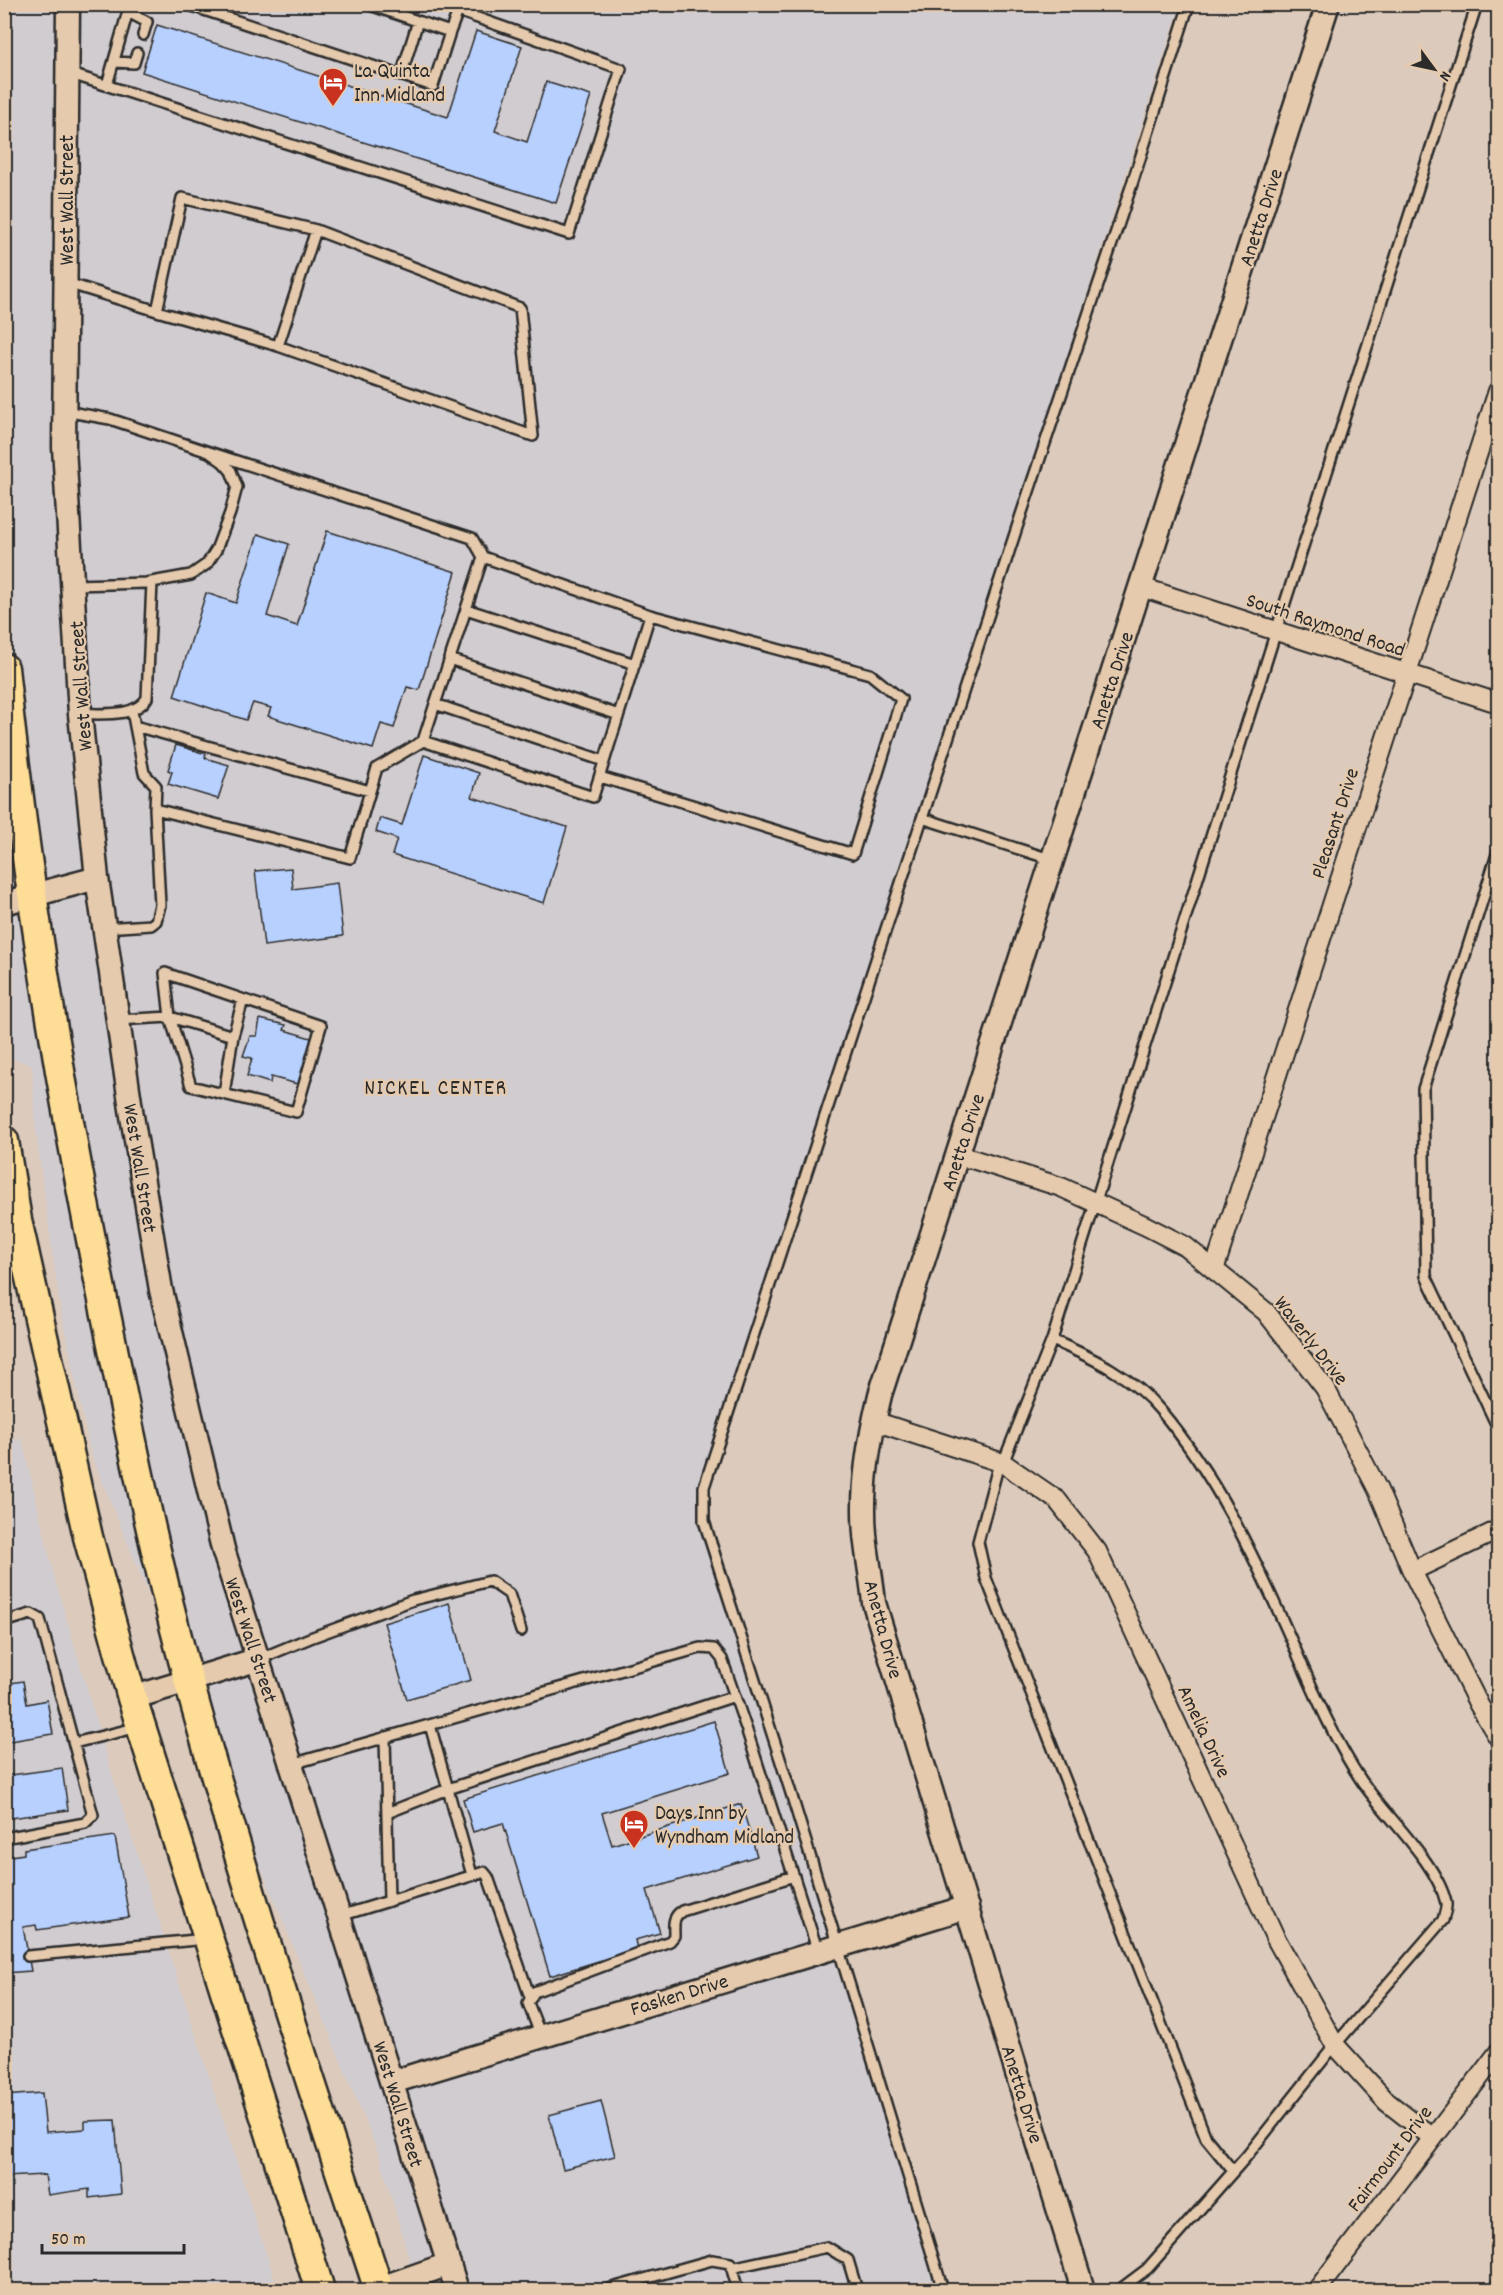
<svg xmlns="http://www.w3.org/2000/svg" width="1503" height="2295" viewBox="0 0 1503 2295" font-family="Dekko,sans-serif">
<rect width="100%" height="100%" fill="#dccbbd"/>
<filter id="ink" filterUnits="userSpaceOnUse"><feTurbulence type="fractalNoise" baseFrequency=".0167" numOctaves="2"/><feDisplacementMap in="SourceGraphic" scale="12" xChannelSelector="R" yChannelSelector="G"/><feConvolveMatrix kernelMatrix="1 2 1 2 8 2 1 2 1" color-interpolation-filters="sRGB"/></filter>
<g filter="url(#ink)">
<path fill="#d1ccd0" d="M5 5H1180L699 1502 937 2290H418L380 2157 91 1454 62 1317 53 1258 35 1125 32 1065 5 1056Z
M22 1439 54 1576 117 1791 278 2290H5L4 1442Z"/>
<path fill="#b7d0fe" stroke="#2b2b2b" stroke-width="1.5" d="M157 25 448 117 476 31 522 46 495 131 527 142 546 82 591 96 556 203 142 72Z
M327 531 456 572 419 690 407 687 394 728 381 724 373 749 268 716 271 708 253 703 246 720 174 696 206 593 236 603 258 534 289 544 267 616 297 626Z
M176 745 206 754 205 758 229 765 218 799 168 784 172 772 168 770Z
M424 755 479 773 472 797 567 827 544 903 392 855 397 839 376 832 380 818 402 825Z
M291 868 293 889 337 883 343 936 264 946 255 871Z
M260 1019 286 1025 284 1030 314 1039 301 1085 271 1077 270 1083 247 1076 252 1058 243 1056 250 1036H257Z
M449 1603 471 1680 407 1699 384 1623Z
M23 1681 27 1704 47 1700 53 1734 4 1742V1684Z
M714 1721 730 1773 602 1813 612 1845 741 1804 757 1856 647 1890 660 1933 635 1940 637 1949 550 1976 503 1823 473 1832 463 1799Z
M62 1768 68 1810 4 1819V1776Z
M115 1836 129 1917 37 1930 36 1925 23 1927 31 1971 4 1973V1857L24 1854V1849Z
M42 2093 46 2132 85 2129V2121L115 2120 121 2194 89 2198V2189L48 2195 45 2175 4 2177V2096Z
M601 2101 615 2156 563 2169 549 2115Z"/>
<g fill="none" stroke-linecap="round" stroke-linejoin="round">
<g stroke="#2b2b2b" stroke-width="14">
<path id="service" d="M186 4 433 86 450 32 367 4
M128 12 147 22 143 35
M114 62 134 63 137 53
M68 73 569 234 621 69 458 11 450 32
M401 76 418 21
M107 85 130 4
M67 283 157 311 278 346 533 436 520 308 316 230 182 198 157 311
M278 346 316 230
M64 411 110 419 209 452 223 462 231 471 237 487 230 513 216 550 207 564 191 575 146 583 74 585
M209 452 472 538 483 557 650 615 593 797 423 741 483 557
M466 609 635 664
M449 659 619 715
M435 704 604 761
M81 714C102 713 135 718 147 698L152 582
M135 726 370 791
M600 777 853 854 901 699 870 674 650 615
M155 809 350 858 377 768 423 741
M922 818 1053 860
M1498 851 1423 1089 1426 1276 1498 1428
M104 928 151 925 156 921 160 905 155 809 156 786 144 773 132 711
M117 1020 170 1017 191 1086 296 1112 321 1026 165 973 170 1017 233 1036 224 1094
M233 1036 243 1000
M1052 1340C1093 1358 1132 1376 1161 1411 1215 1475 1251 1550 1285 1626 1309 1679 1329 1732 1361 1780 1385 1816 1437 1862 1446 1903 1447 1908 1444 1915 1443 1920L1335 2045 1246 2157 1147 2269 1119 2290
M999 1463 978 1542 986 1578 1206 2138 1233 2171
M1003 1463 1052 1340 1276 631 1477 4
M4 1622 31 1614 40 1619 93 1815 85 1823 4 1838
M259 1659 310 1638 413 1600 490 1581 509 1594 521 1631
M430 1725 472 1875
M385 1737 389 1900
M74 1743 139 1727
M292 1764 700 1648 714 1649 722 1659 747 1731 818 1952
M387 1813 448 1789 735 1696
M340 1916 484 1872 488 1877 530 1997
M28 1956 206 1939
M541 2036 528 2003 534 1992 670 1941 674 1936C674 1925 672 1917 682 1911L794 1876
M731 2268 827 2247 848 2260 857 2290
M605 2290 712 2260 730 2263 738 2290
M943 2290 790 1790 704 1521V1487L1021 515 1132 184 1189 4
M1492 2290 1498 2283"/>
</g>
<g stroke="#2b2b2b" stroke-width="22">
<path id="minor" d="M1141 587 1498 703
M957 1157 972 1159 1061 1187 1146 1226 1185 1246 1266 1312 1325 1388 1378 1490 1412 1571 1479 1705 1498 1737
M1214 1270 1498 391
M874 1421 1003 1463 1057 1500 1097 1551 1275 1937 1335 2045 1387 2102 1433 2138
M1412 1571 1498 1530
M1317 2290 1498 2053"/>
</g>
<g stroke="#2b2b2b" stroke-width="27">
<path id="tertiary" d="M68 4 64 447 80 714 97 878 132 1116 161 1290 223 1549 457 2290
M4 903 97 878
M132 1698 259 1659
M392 2082 967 1907
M375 2290 449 2264
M1083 2290 874 1603C872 1580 867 1557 865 1534 861 1487 869 1441 880 1395L1328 4"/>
</g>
<g stroke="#2b2b2b" stroke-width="33">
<path id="primary" d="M4 668C27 894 65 1117 111 1339 134 1454 158 1569 189 1682 245 1887 313 2089 379 2290
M4 1141 17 1220 88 1537 132 1698 320 2290"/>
</g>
<use href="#service" stroke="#e5caad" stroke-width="9"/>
<use href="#minor" stroke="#e5caad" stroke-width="18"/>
<use href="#tertiary" stroke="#e5caad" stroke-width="22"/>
<use href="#primary" stroke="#fedd96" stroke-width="28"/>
</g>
</g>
<defs>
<g id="hotel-pin" transform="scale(1.5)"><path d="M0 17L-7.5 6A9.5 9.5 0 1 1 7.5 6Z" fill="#c8321e" stroke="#e5caad"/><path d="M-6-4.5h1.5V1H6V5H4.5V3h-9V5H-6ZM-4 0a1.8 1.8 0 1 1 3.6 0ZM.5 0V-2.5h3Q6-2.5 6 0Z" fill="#fff"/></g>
</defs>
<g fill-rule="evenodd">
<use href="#hotel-pin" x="333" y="82"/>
<use href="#hotel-pin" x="634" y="1824"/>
</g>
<g text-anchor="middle" stroke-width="4.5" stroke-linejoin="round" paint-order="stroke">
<g font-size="21" fill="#2b2b2b" stroke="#e5caad" text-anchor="start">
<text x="354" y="77">La Quinta<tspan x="354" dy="24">Inn Midland</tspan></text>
<text x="655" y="1819">Days Inn by<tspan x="655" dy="24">Wyndham Midland</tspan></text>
</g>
<g font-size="21" fill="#2b2b2b" stroke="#e5caad">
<text transform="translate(66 200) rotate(-90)" y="7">West Wall Street</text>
<text transform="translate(1260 217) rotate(-72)" y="7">Anetta Drive</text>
<text transform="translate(1326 624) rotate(18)" y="7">South Raymond Road</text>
<text transform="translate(1111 680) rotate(-72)" y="7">Anetta Drive</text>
<text transform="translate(80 686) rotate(-94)" y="7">West Wall Street</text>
<text transform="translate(1334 823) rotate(-72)" y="7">Pleasant Drive</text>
<text transform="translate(962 1142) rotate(-72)" y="7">Anetta Drive</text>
<text transform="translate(141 1168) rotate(81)" y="7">West Wall Street</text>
<text transform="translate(1312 1340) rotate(52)" y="7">Waverly Drive</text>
<text transform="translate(884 1629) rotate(75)" y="7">Anetta Drive</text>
<text transform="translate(252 1640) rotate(72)" y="7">West Wall Street</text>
<text transform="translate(1205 1731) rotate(65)" y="7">Amelia Drive</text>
<text transform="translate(679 1994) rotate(-17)" y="7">Fasken Drive</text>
<text transform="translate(1023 2094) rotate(73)" y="7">Anetta Drive</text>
<text transform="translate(399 2104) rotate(73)" y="7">West Wall Street</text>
<text transform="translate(1389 2158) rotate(-53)" y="7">Fairmount Drive</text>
</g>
<g font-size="22" letter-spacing="1.5" fill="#2b2b2b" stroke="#e5caad">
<text x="436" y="1094">NICKEL CENTER</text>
</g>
</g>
<rect width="1503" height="2295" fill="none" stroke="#e5caad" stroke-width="24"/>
<rect x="12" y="12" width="1479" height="2271" fill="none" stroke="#2b2b2b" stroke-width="2" filter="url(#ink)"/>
<g transform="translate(1434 69) rotate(123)" stroke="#e5caad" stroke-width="4.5" paint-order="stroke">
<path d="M0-4.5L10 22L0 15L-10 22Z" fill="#2b2b2b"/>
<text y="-9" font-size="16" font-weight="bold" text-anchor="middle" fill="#2b2b2b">N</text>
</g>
<path d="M42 2244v9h142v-9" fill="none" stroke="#2b2b2b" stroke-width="3"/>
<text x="51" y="2244" font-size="18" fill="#2b2b2b" stroke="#e5caad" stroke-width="4.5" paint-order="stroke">50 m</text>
</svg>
